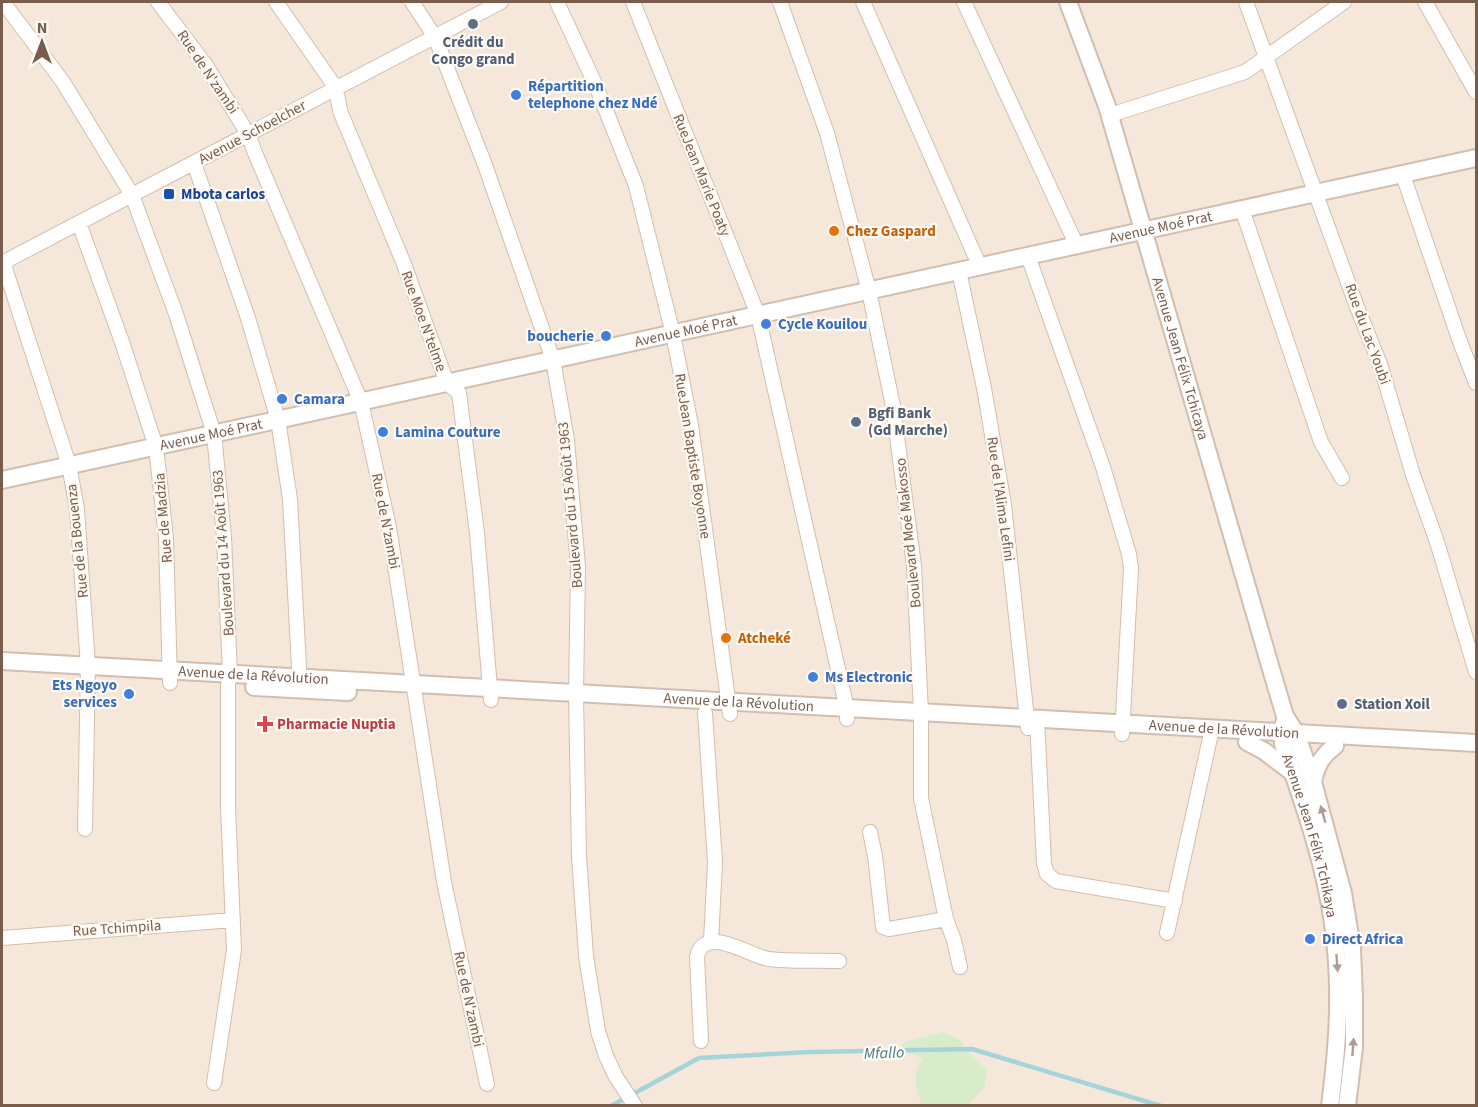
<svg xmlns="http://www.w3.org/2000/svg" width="1478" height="1107" viewBox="0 0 1478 1107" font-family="'Source Sans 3',sans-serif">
<rect width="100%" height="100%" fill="#fdf6ec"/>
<path fill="#f5e8da" d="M2 2H1476V1105H2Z"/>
<path fill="#d8ecc9" d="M943 1032 960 1040 973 1058 987 1069 985 1087 968 1105H922C915 1089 912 1074 922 1059L901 1048 904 1042Z"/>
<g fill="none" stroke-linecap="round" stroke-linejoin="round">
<path stroke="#a5d3da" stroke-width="4.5" d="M611 1106 699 1058 810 1052 972 1049 1161 1106"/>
<g stroke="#d1beb0" stroke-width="16">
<path id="minor" d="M3 2 63 82 132 195 176 314 214 434 224 537 230 674 228 685V807L234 950 214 1083
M158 2 205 64 248 134 255 153 361 402 389 527 444 882 487 1084
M276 2 336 88 340 111 404 264 447 383 459 393 477 533 491 700
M412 2 435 37 485 165 553 360 567 440 578 566 576 694 579 856 586 956 598 1031 606 1056 616 1077 635 1106
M557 2 597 88 636 186 673 334 691 425 730 714
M633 2 758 315 847 709V719
M780 2 827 133 869 291 893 406 914 566 921 712V798L946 919 954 940 960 967
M863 2 980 267
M964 2 1077 246
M1246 2 1357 307 1380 364 1413 475 1437 542 1476 672
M1425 2 1476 92
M1110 115 1245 72 1344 2
M194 163 248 318 278 420 290 499 300 686
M1403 175 1459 339 1476 383
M1242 209 1321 442 1342 478
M79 223 122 342 156 447 166 538 170 683
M1028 256 1103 467 1129 554 1131 568 1122 734
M3 262 69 465 77 509 88 666 85 829
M2 263 501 2
M959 271 984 388 1004 505 1028 728
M705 713 715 862 711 942
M1037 719 1044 864 1047 874 1056 881 1175 901
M870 832 875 856 883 927 889 929 946 919
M1167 933 1212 729
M2 938 233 920
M701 1041 697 957C704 923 751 957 769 959 792 962 816 960 839 961"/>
</g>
<g stroke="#d1beb0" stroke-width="20">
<g id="tertiary">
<path id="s1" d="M1068 2 1107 106 1276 686 1285 716 1296 733 1313 782 1343 893 1352 948 1354 998V1047L1347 1106"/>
<path id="s2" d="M2 480 1476 158"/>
<path id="s3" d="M2 661 1476 743"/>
<path d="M254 687 348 692"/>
<path id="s4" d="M1284 723 1282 733 1283 744C1303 802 1325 863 1333 924 1342 987 1338 1043 1330 1106"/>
<path d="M1247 742 1264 751 1293 773"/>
<path d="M1313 782C1316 766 1322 755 1335 746"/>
</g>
</g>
<use href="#minor" stroke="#fff" stroke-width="14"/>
<use href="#tertiary" stroke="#fff" stroke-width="16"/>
</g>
<defs><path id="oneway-solid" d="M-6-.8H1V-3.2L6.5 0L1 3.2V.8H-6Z" transform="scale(1.5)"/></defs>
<g fill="#af9d94">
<use href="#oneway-solid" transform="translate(1323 814) rotate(-106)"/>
<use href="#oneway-solid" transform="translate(1337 963) rotate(86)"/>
<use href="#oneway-solid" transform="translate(1353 1047) rotate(-86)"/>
</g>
<g fill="#5c6f8a" stroke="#fffaf3" stroke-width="2">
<circle cx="473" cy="24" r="6"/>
<circle cx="856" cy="422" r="6"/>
<circle cx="1342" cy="704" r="6"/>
</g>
<g fill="#3f7fe0" stroke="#fffaf3" stroke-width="2">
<circle cx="516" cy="95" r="6"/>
<circle cx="766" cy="324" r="6"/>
<circle cx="606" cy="336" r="6"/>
<circle cx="282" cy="399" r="6"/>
<circle cx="383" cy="432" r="6"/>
<circle cx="813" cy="677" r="6"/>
<circle cx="129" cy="694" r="6"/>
<circle cx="1310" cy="939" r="6"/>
</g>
<rect fill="#1a4fb4" stroke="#fffaf3" stroke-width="2" x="163" y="188" width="12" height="12" rx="3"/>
<g fill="#e8710a" stroke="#fffaf3" stroke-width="2">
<circle cx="834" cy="231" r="6"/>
<circle cx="726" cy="638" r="6"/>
</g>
<path fill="#e0444e" stroke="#fffaf3" stroke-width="2" d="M262 715h6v6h6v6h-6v6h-6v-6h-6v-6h6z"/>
<g text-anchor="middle" stroke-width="4.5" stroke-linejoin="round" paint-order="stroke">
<g font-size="15" font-weight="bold" fill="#4e5e75" stroke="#fffaf3" text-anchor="start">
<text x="473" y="47" text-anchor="middle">Crédit du<tspan x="473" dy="17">Congo grand</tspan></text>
<text x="868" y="418">Bgfi Bank<tspan x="868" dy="17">(Gd Marche)</tspan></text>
<text x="1354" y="709">Station Xoil</text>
</g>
<g font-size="15" fill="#7a5c4d" stroke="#fffaf3">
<text transform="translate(208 72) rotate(56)" y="5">Rue de N'zambi</text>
<text transform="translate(252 132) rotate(-28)" y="5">Avenue Schoelcher</text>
<text transform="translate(702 175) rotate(68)" y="5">RueJean Marie Poaty</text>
<text dy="5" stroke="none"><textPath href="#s2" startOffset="1186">Avenue Moé Prat</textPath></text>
<text transform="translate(424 321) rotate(70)" y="5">Rue Moe N'telme</text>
<text dy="5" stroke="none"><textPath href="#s2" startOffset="700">Avenue Moé Prat</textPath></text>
<text transform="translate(1368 334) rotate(70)" y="5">Rue du Lac Youbi</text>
<text dy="5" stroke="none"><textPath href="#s1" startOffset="374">Avenue Jean Félix Tchicaya</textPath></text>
<text dy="5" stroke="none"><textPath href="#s2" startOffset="214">Avenue Moé Prat</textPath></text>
<text transform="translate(693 456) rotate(81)" y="5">RueJean Baptiste Boyonne</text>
<text transform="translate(1001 499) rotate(82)" y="5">Rue de l'Alima Lefini</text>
<text transform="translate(570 505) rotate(-95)" y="5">Boulevard du 15 Août 1963</text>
<text transform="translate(163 518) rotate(-95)" y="5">Rue de Madzia</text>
<text transform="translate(386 521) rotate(79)" y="5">Rue de N'zambi</text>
<text transform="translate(908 533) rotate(-96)" y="5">Boulevard Moé Makosso</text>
<text transform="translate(77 541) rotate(-96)" y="5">Rue de la Bouenza</text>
<text transform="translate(223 553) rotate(-94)" y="5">Boulevard du 14 Août 1963</text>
<text dy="5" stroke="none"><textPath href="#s3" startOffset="252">Avenue de la Révolution</textPath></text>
<text dy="5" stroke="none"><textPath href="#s3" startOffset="738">Avenue de la Révolution</textPath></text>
<text dy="5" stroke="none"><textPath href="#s3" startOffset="1224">Avenue de la Révolution</textPath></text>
<text dy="5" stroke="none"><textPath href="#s4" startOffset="117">Avenue Jean Félix Tchikaya</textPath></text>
<text transform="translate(117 928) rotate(-4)" y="5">Rue Tchimpila</text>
<text transform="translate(469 999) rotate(78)" y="5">Rue de N'zambi</text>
</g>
<g font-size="15" font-weight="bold" fill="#366cbe" stroke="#fffaf3" text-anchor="start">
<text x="528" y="91">Répartition<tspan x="528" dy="17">telephone chez Ndé</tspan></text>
<text x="778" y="329">Cycle Kouilou</text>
<text x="594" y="341" text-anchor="end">boucherie</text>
<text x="294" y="404">Camara</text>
<text x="395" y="437">Lamina Couture</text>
<text x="825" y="682">Ms Electronic</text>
<text x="117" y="690" text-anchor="end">Ets Ngoyo<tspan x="117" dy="17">services</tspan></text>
<text x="1322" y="944">Direct Africa</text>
</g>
<g font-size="15" font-weight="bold" fill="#164399" stroke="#fffaf3" text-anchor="start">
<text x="181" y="199">Mbota carlos</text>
</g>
<g font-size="15" font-weight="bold" fill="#c56008" stroke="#fffaf3" text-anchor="start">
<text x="846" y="236">Chez Gaspard</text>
<text x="738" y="643">Atcheké</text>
</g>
<g font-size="15" font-weight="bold" fill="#be3a42" stroke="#fffaf3" text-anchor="start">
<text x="277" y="729">Pharmacie Nuptia</text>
</g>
<g font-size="16" font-style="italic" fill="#437c86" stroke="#fffaf3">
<text transform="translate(884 1052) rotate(-2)" y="6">Mfallo</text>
</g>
</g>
<rect width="1478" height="1107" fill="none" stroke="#7a5c4d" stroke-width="6"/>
<g transform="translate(42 42)" stroke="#fffaf3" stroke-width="4.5" paint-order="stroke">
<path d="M0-4.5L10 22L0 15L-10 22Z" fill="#7a5c4d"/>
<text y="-9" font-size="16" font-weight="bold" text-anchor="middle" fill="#7a5c4d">N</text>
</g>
</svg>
